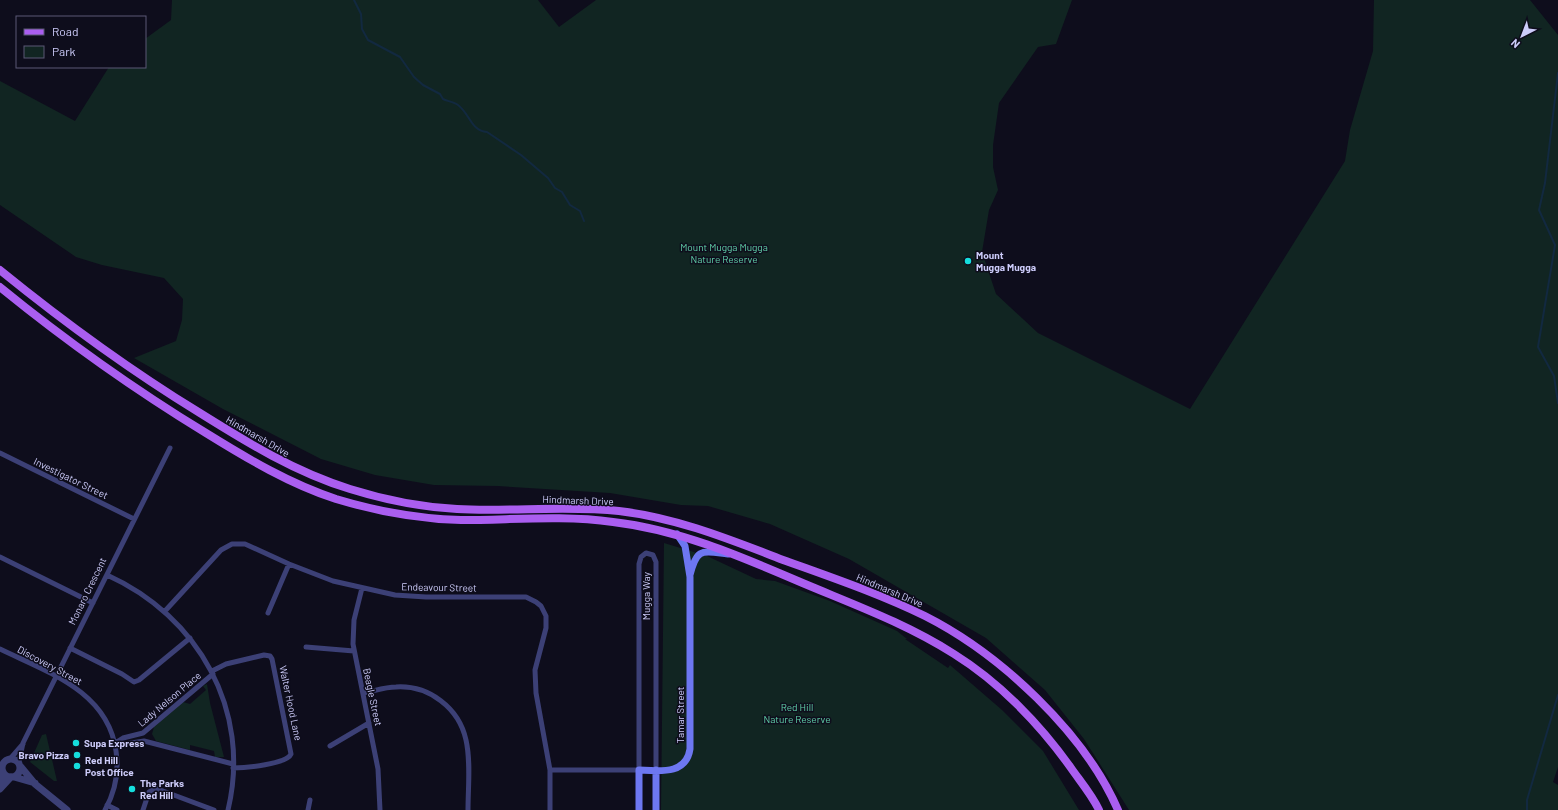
<svg xmlns="http://www.w3.org/2000/svg" width="1558" height="810" viewBox="0 0 1558 810" font-family="Barlow,sans-serif">
<rect width="100%" height="100%" fill="#0e0d1c"/>
<path fill="#112522" d="M172 0H538L559 27 596 0H1072L1056 44 1038 47 999 103 993 145V167L998 190 989 210 982 252 996 294 1038 333 1190 409 1345 161 1350 130 1373 51 1374 0H1530L1558 35V767L1553 782 1558 785V810H1129L1084 739 1045 690 986 638 849 559 770 524 708 506 681 505 610 493 498 486 434 485 375 475 321 459 223 409 134 358 176 341 182 320 183 299 164 278 102 265 76 257 0 205V81L75 121 109 67H145V39L171 20Z
M664 543 707 556 756 579 775 581 830 601 897 631 907 639H905L948 668 950 665 1002 710 1043 751 1079 810H661Z
M207 684 210 703 224 757H215L214 751 190 745V750L156 741 152 734 154 727 183 702 190 704 206 690 203 686Z
M46 734 57 781H54L30 762 42 735Z"/>
<g fill="none" stroke-linecap="round" stroke-linejoin="round">
<path stroke="#122940" stroke-width="2" d="M354 0 361 14 362 29 368 40 400 57 414 77 423 85 440 94 443 99C447 101 454 102 458 105 470 114 471 131 487 132L521 155 548 178 555 188 562 192 570 205 580 211 584 221
M1558 73 1545 183 1539 210 1555 245 1538 347 1554 376 1558 403
M1527 810V800L1558 695"/>
<path stroke="#3c4076" stroke-width="5" d="M0 453 134 519
M0 557 93 603
M107 575C198 616 252 710 228 810
M362 588 354 620 353 644 378 769 380 810
M165 611 221 550 232 544H245L289 564 333 581 395 595 426 597H526L536 602 541 606 546 616V628L535 670 536 693 550 770V810
M268 613 289 564
M306 647 354 651
M70 648 122 674 134 682 139 680 190 638
M0 649C47 672 108 691 116 751 119 771 115 792 105 810
M212 671 226 664 264 655 270 656 272 659 291 754C287 764 245 768 233 768
M363 693C374 691 385 687 396 687 429 685 459 708 466 740 471 762 468 787 468 810
M115 743 123 738 143 733 213 674
M115 743 125 744 144 741 233 764
M330 746 369 723
M10 759 23 744
M19 762 23 743 34 721 170 448
M550 770H639V564L641 557 646 553 653 555 656 562V770
M107 805 117 810
M143 810 149 792 155 788 214 810
M308 810 310 800"/>
<path stroke="#3c4076" stroke-width="7" d="M2 768a9 9 0 1 1 18 0a9 9 0 1 1-18 0Z
M21 767 35 784 67 810
M14 777 35 783
M0 782 3 772
M0 789 11 777"/>
<path stroke="#6d77f1" stroke-width="7" d="M690 575C697 547 702 551 728 554
M656 770V810
M639 810V770C660 771 686 775 690 749V577L685 546 677 534"/>
<path stroke="#aa5ef0" stroke-width="8" d="M0 270C64 322 130 370 200 413 248 443 295 472 350 489 385 500 421 507 457 509 511 512 565 505 619 511 678 518 731 540 786 561 833 578 880 594 925 616 1000 654 1084 732 1118 810
M0 287C65 340 134 389 206 433 248 459 290 484 336 499 376 511 419 519 461 520 512 520 562 515 613 522 681 530 742 557 805 584 855 605 907 624 954 654 999 682 1040 724 1071 768 1080 781 1092 795 1099 810"/>
</g>
<g fill="#15dedd" stroke="#0e0d1c" stroke-width="1.5">
<circle cx="968" cy="261" r="4"/>
<circle cx="76" cy="743" r="4"/>
<circle cx="77" cy="755" r="4"/>
<circle cx="77" cy="766" r="4"/>
<circle cx="132" cy="789" r="4"/>
</g>
<g text-anchor="middle" stroke-width="3" stroke-linejoin="round" paint-order="stroke">
<g font-size="10" fill="#61d2aa" stroke="#0e0d1c">
<text x="724" y="251">Mount Mugga Mugga<tspan x="724" dy="12">Nature Reserve</tspan></text>
<text x="797" y="711">Red Hill<tspan x="797" dy="12">Nature Reserve</tspan></text>
</g>
<g font-size="10" font-weight="bold" fill="#cdccfa" stroke="#0e0d1c" text-anchor="start">
<text x="976" y="259">Mount<tspan x="976" dy="12">Mugga Mugga</tspan></text>
<text x="84" y="747">Supa Express</text>
<text x="69" y="759" text-anchor="end">Bravo Pizza</text>
<text x="85" y="764">Red Hill<tspan x="85" dy="12">Post Office</tspan></text>
<text x="140" y="787">The Parks<tspan x="140" dy="12">Red Hill</tspan></text>
</g>
<g font-size="10" fill="#cdccfa" stroke="#0e0d1c">
<text transform="translate(258 436) rotate(30)" y="4">Hindmarsh Drive</text>
<text transform="translate(71 478) rotate(26)" y="4">Investigator Street</text>
<text transform="translate(578 500) rotate(2)" y="4">Hindmarsh Drive</text>
<text transform="translate(439 587) rotate(1)" y="4">Endeavour Street</text>
<text transform="translate(890 590) rotate(23)" y="4">Hindmarsh Drive</text>
<text transform="translate(87 591) rotate(-64)" y="4">Monaro Crescent</text>
<text transform="translate(646 596) rotate(-90)" y="4">Mugga Way</text>
<text transform="translate(50 665) rotate(28)" y="4">Discovery Street</text>
<text transform="translate(373 697) rotate(78)" y="4">Beagle Street</text>
<text transform="translate(169 699) rotate(-40)" y="4">Lady Nelson Place</text>
<text transform="translate(291 703) rotate(78)" y="4">Walter Hood Lane</text>
<text transform="translate(680 715) rotate(-90)" y="4">Tamar Street</text>
</g>
</g>
<rect x="16" y="16" width="130" height="52" fill="#0e0d1c" stroke="#5a5975"/>
<rect x="24" y="29" width="20" height="6" fill="#aa5ef0" stroke="#5a5975"/>
<text x="52" y="36" font-size="12" fill="#cdccfa">Road</text>
<rect x="24" y="46" width="20" height="12" fill="#112522" stroke="#5a5975"/>
<text x="52" y="56" font-size="12" fill="#cdccfa">Park</text>
<g transform="translate(1522 36) rotate(222)" stroke="#0e0d1c" stroke-width="3" paint-order="stroke">
<path d="M0-3L7 15L0 10L-7 15Z" fill="#cdccfa"/>
<text y="-6" font-size="11" font-weight="bold" text-anchor="middle" fill="#cdccfa">N</text>
</g>
</svg>
